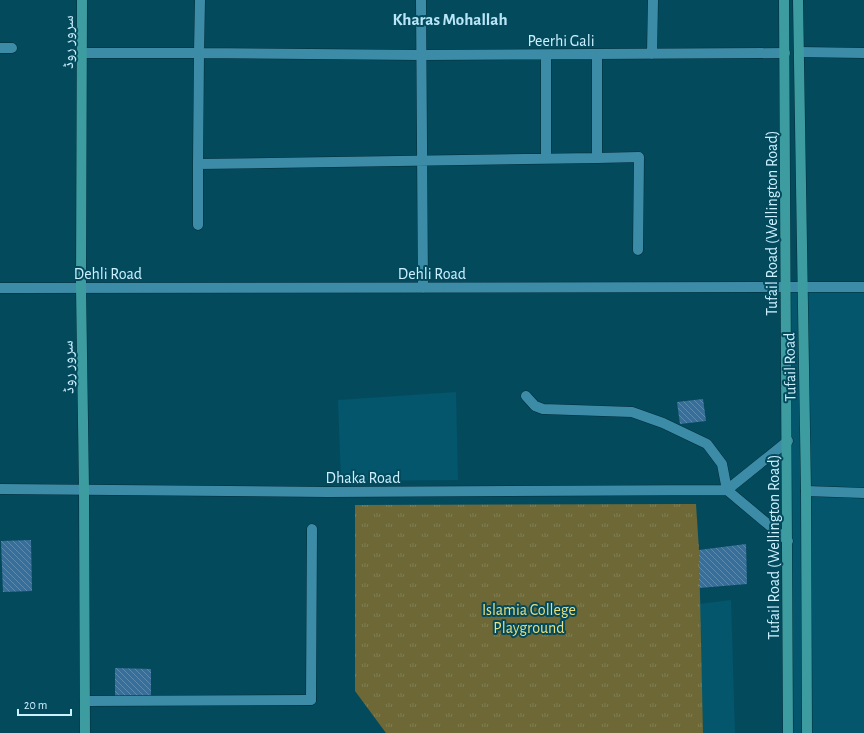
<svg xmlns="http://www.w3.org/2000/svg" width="864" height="733" viewBox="0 0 864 733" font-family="'Alegreya Sans','Noto Naskh Arabic',sans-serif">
<defs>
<pattern id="grass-tufts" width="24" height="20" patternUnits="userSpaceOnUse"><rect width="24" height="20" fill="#6d6836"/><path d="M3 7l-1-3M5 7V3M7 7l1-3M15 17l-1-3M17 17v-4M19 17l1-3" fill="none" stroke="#807e54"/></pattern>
<pattern id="building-back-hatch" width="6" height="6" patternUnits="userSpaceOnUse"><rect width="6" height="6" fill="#376f9a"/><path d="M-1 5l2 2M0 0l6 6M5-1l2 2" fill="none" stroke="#5c8bae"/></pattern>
</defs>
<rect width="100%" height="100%" fill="#044a5d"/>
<path fill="#04566c" d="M791 285H864V733H793L786 484Z
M456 392 458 480 341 481 338 400Z
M731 600 735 733H703L699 604Z"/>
<path fill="url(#grass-tufts)" d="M696 504 699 550 703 733H386L355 691V505Z"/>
<path fill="url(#building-back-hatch)" d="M703 399 706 421 680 424 677 402Z
M31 540 32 591 3 592 1 541Z
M746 544 747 584 699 588V550Z
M115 668 151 669V697H115Z"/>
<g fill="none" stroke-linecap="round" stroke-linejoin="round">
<g stroke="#002e3b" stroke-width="11">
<path id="lane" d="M311 700 312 529"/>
</g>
<g stroke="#002e3b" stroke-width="11">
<path id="street" d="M200 0 199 53 421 55 785 53
M421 0 423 288
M0 48H12
M799 52 864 53
M82 53H199L198 164 597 158V54
M652 54 653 0
M546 158V55
M597 158 639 157 638 250
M198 225V164
M0 288 864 287
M526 396 535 406 543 409 632 412 663 423 707 444 722 464 727 490
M0 489 328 492 727 490 788 441
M727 490 788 541
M806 491 864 493
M85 701 311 700"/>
</g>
<g stroke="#002e3b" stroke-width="11">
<path id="secondary" d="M82 0 81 287 84 489 85 733
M784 0 788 733
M798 0 806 491 807 733"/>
</g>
<use href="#lane" stroke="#3d8ca7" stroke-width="10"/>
<use href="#street" stroke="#3d8ca7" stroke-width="10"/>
<use href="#secondary" stroke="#3c9ca0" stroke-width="10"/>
</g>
<g text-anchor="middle" stroke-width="4" stroke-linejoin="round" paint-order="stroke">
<g font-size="16" fill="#cbf0fe" stroke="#044a5d">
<text x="561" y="46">Peerhi Gali</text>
<text transform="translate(67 42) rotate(-90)" y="6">سرور روڈ</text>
<text transform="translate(771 223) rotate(-90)" y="6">Tufail Road (Wellington Road)</text>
<text x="108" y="279">Dehli Road</text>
<text x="432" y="279">Dehli Road</text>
<text transform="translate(67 367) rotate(-91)" y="6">سرور روڈ</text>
<text transform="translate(789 367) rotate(-91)" y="6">Tufail Road</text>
<text x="363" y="483">Dhaka Road</text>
<text transform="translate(773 547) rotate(-90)" y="6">Tufail Road (Wellington Road)</text>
</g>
<g font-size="16" fill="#e9df7e" stroke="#044a5d">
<text x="529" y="615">Islamia College<tspan x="529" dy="18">Playground</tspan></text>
</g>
<g font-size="17" font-weight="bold" fill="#b9e6f7" stroke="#044a5d">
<text x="450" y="25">Kharas Mohallah</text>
</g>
</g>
<path d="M18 709v6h53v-6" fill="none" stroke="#cbf0fe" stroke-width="2"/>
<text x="24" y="709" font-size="12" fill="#cbf0fe" stroke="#044a5d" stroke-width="3" paint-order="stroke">20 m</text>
</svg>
